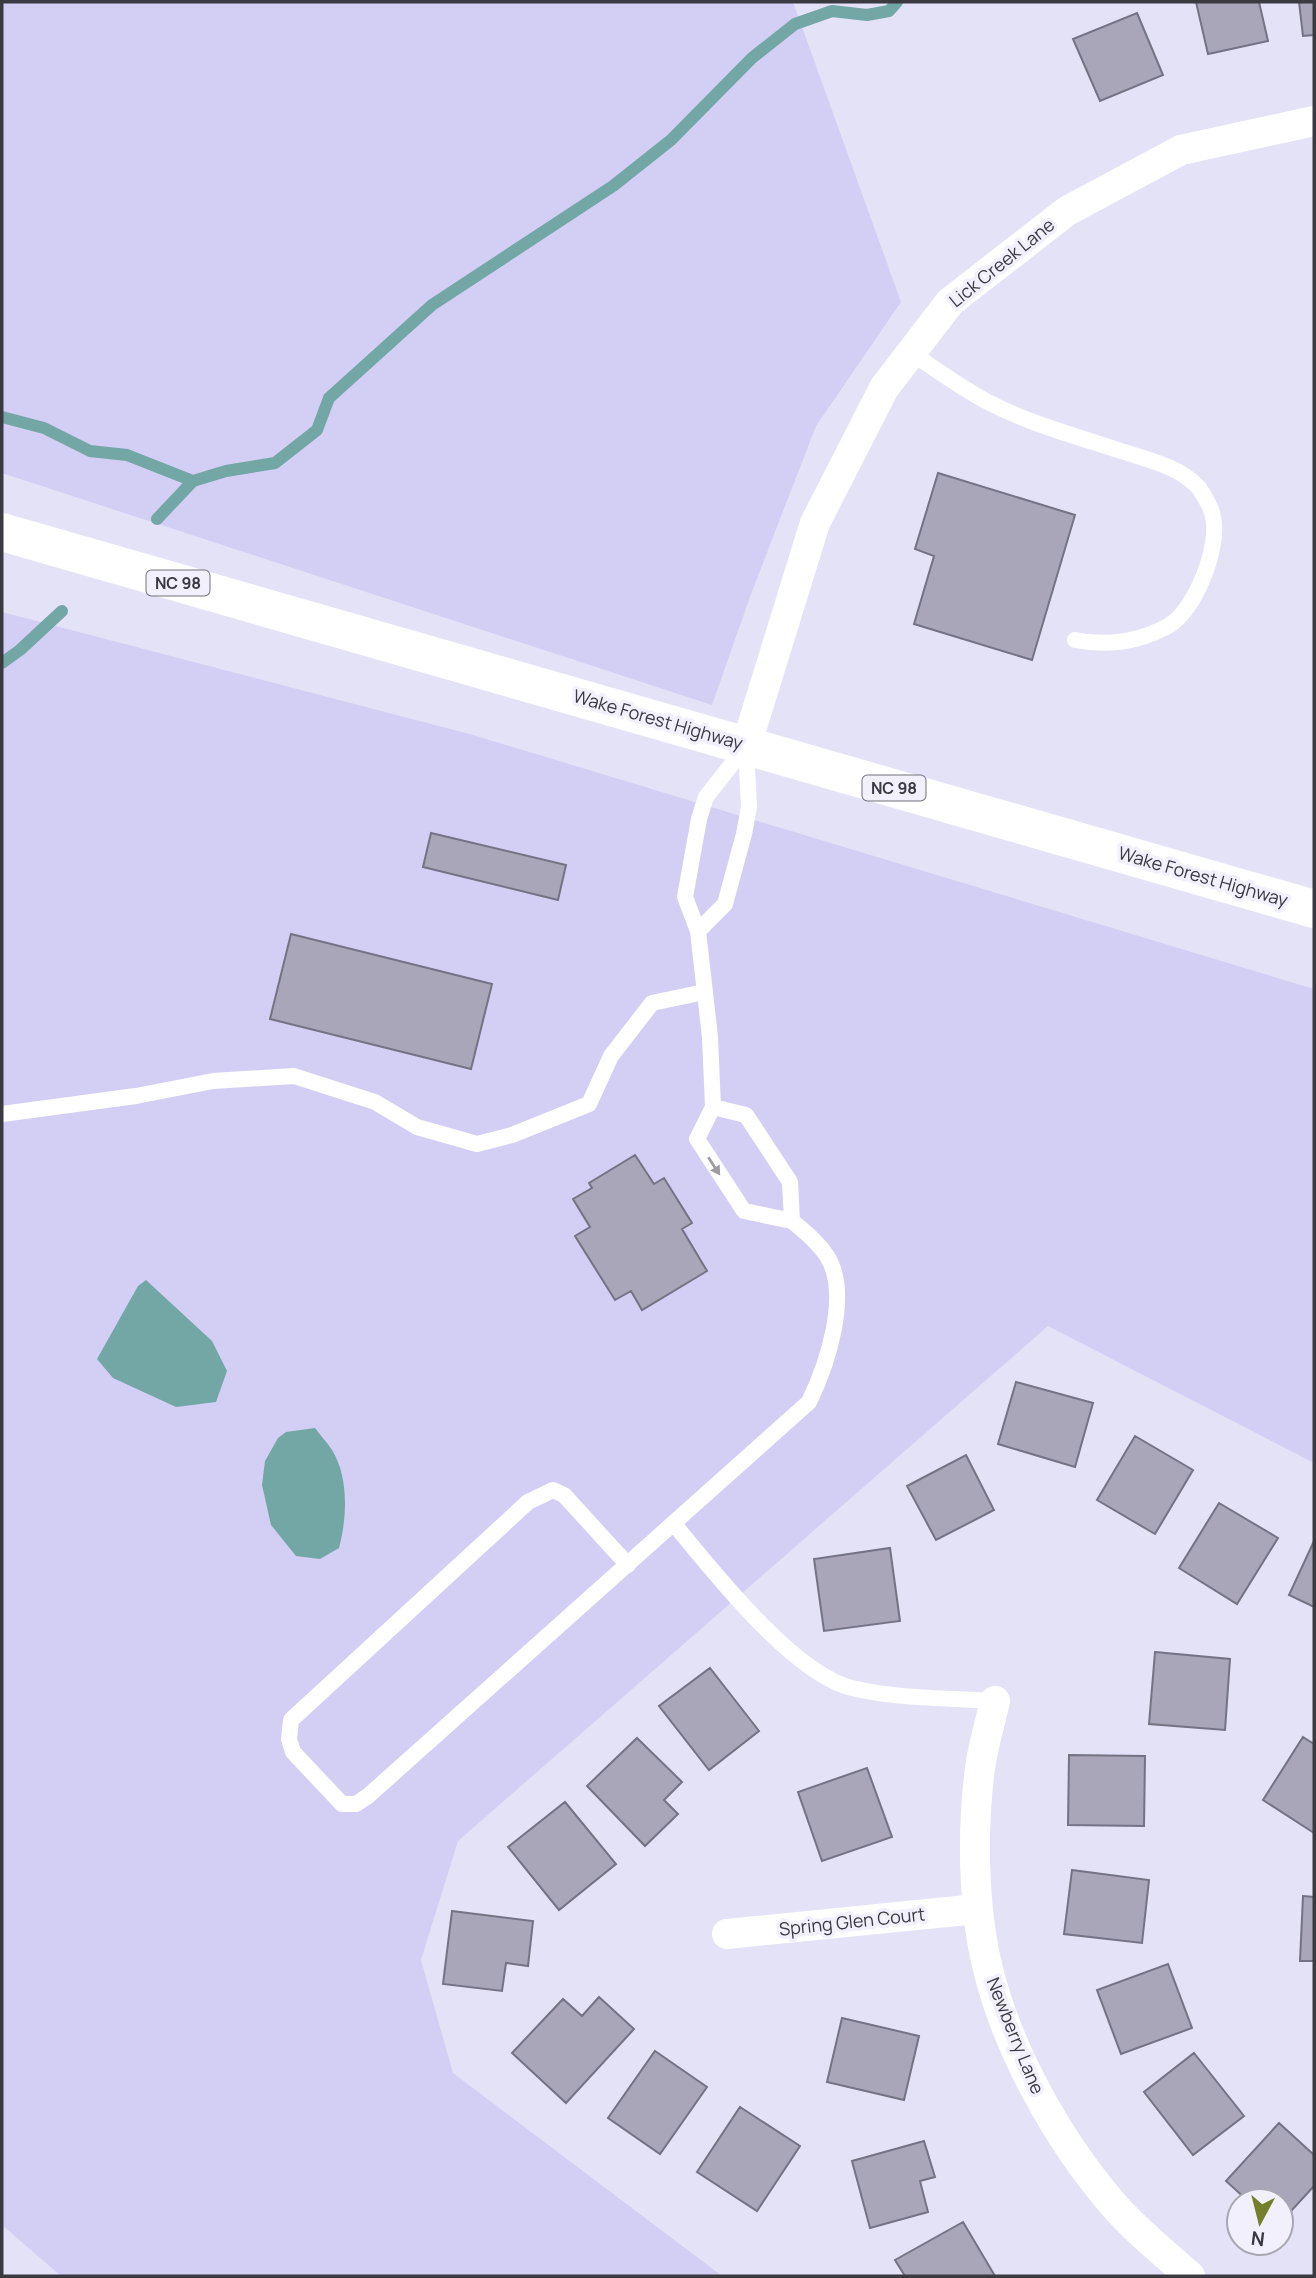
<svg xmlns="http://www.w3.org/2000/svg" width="1316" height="2278" viewBox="0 0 1316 2278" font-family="Manrope,sans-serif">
<rect width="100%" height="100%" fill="#e4e2f6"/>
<path fill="#d3cef4" d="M2 2H793L901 302 816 426 751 594 712 705 2 473Z
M2 612 473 735 1314 989V1463L1048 1326 458 1841 421 1960 453 2073 722 2276H61L2 2225Z"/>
<path fill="#72a7a6" d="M146 1280 212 1341 227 1371 216 1402 176 1407 113 1378 97 1359 138 1286Z
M315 1428C320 1435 327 1442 332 1450 349 1477 347 1518 339 1548L320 1559 296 1556 271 1525 262 1485 265 1461 278 1438 286 1432Z"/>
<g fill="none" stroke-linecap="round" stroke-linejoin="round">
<path stroke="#72a7a6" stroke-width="12" d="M2 417 44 428 90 451 127 455 193 481
M157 519 193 481 226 471 275 463 317 430 329 398 432 305 613 186 671 140 752 58 795 24 832 11 867 15 889 11 897 2
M2 663 20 650 62 611"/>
</g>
<path fill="#a9a6b9" stroke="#757284" stroke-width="2" d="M1196 2H1259L1268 41 1208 54Z
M1299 2H1314V35L1303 36Z
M1137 13 1163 75 1100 101 1073 39Z
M938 473 1075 515 1032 660 914 624 934 556 915 549Z
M431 833 566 865 558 900 423 867Z
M291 934 492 984 471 1069 270 1019Z
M635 1155 654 1184 664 1178 692 1223 682 1229 707 1271 642 1310 631 1291 615 1300 575 1236 590 1227 573 1199 592 1188 589 1183Z
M1016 1382 1093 1403 1075 1467 998 1444Z
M1135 1436 1193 1470 1155 1534 1097 1500Z
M966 1455 994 1510 936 1540 907 1486Z
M1219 1503 1278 1538 1237 1604 1179 1568Z
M1314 1541V1607L1289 1595Z
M890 1548 900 1621 824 1631 814 1559Z
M1155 1652 1230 1659 1225 1730 1149 1724Z
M710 1668 759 1731 709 1770 659 1706Z
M1303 1737 1314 1744V1833L1263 1800Z
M637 1738 682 1782 664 1800 678 1814 645 1846 587 1786Z
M1069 1755 1145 1756 1144 1826 1068 1825Z
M867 1768 892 1837 822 1861 798 1792Z
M565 1802 616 1864 559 1910 508 1847Z
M1072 1870 1149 1880 1142 1943 1064 1934Z
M1303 1896 1314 1897V1961H1300Z
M452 1911 533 1921 528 1966 506 1963 502 1991 443 1984Z
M1168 1964 1192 2028 1121 2054 1097 1990Z
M599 1997 634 2029 566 2103 512 2053 563 1999 582 2016Z
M842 2018 919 2036 904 2100 827 2082Z
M655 2051 707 2087 660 2154 608 2118Z
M1194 2053 1244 2116 1193 2155 1144 2092Z
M740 2107 800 2146 757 2211 697 2172Z
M1279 2123 1314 2155V2186L1281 2222V2201H1248L1226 2181Z
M924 2141 935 2177 920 2181 928 2212 870 2228 852 2161Z
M963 2222 995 2276H905L895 2260Z"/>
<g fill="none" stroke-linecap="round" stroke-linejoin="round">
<path stroke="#fff" stroke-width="16" d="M911 353C936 369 961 388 988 402 1028 423 1075 436 1118 450 1145 459 1180 466 1199 488 1204 495 1212 509 1213 517 1220 547 1195 611 1168 626 1139 642 1107 646 1075 640
M746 746 749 807 744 834 725 904 698 931 685 897 699 819 706 797Z
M698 931 710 1037 713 1107 697 1139 744 1211 792 1221 790 1182 746 1115 713 1107
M2 1114 136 1096 213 1081 294 1076 375 1102 417 1127 477 1144 512 1135 589 1104 611 1056 652 1003 704 992
M674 1524C712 1570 793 1674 852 1688 898 1699 947 1698 995 1701
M628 1565 564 1495 553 1490 528 1502 291 1720 289 1739 293 1752 342 1804H356L368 1796 809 1402C827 1365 851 1294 827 1256 818 1242 805 1232 792 1221"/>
<path stroke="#fff" stroke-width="30" d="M746 746 815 523 884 388 950 302 1067 211 1181 150 1314 121
M995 1701C990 1723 983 1746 980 1768 972 1829 973 1906 987 1965 1006 2047 1057 2139 1112 2203 1135 2230 1164 2253 1190 2276
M727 1934 977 1909"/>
<path stroke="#fff" stroke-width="38" d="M2 532 1314 909"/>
</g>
<defs><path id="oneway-solid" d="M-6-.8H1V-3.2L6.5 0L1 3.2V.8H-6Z" transform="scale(1.75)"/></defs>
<use fill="#9d9ca0" href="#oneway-solid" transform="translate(714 1166) rotate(57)"/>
<g text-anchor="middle" stroke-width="7" stroke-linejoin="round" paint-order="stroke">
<g fill="#f2f0fc" stroke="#72717a" stroke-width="2">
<rect x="146.5" y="570.5" width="63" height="25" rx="5"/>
<rect x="862.5" y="775.5" width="63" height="25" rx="5"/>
</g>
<g font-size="16" font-weight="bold" fill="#3b3a42">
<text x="178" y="589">NC 98</text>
<text x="894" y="794">NC 98</text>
</g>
<g font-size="18" fill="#3b3a42" stroke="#f2f0fc">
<text transform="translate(1002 263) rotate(-39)" y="6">Lick Creek Lane</text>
<text transform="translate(658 720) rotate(16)" y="6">Wake Forest Highway</text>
<text transform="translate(1203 877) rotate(16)" y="6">Wake Forest Highway</text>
<text transform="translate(852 1922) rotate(-6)" y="6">Spring Glen Court</text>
<text transform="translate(1015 2036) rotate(68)" y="6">Newberry Lane</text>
</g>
</g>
<rect width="1316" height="2278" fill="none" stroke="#3b3a42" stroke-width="7"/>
<g transform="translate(1260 2222) rotate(187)"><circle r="33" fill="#f2f0fc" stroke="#a9a7b2" stroke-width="2"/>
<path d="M0-5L12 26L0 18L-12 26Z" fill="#757e29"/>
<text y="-10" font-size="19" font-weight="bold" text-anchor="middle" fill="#3b3a42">N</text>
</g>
</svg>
